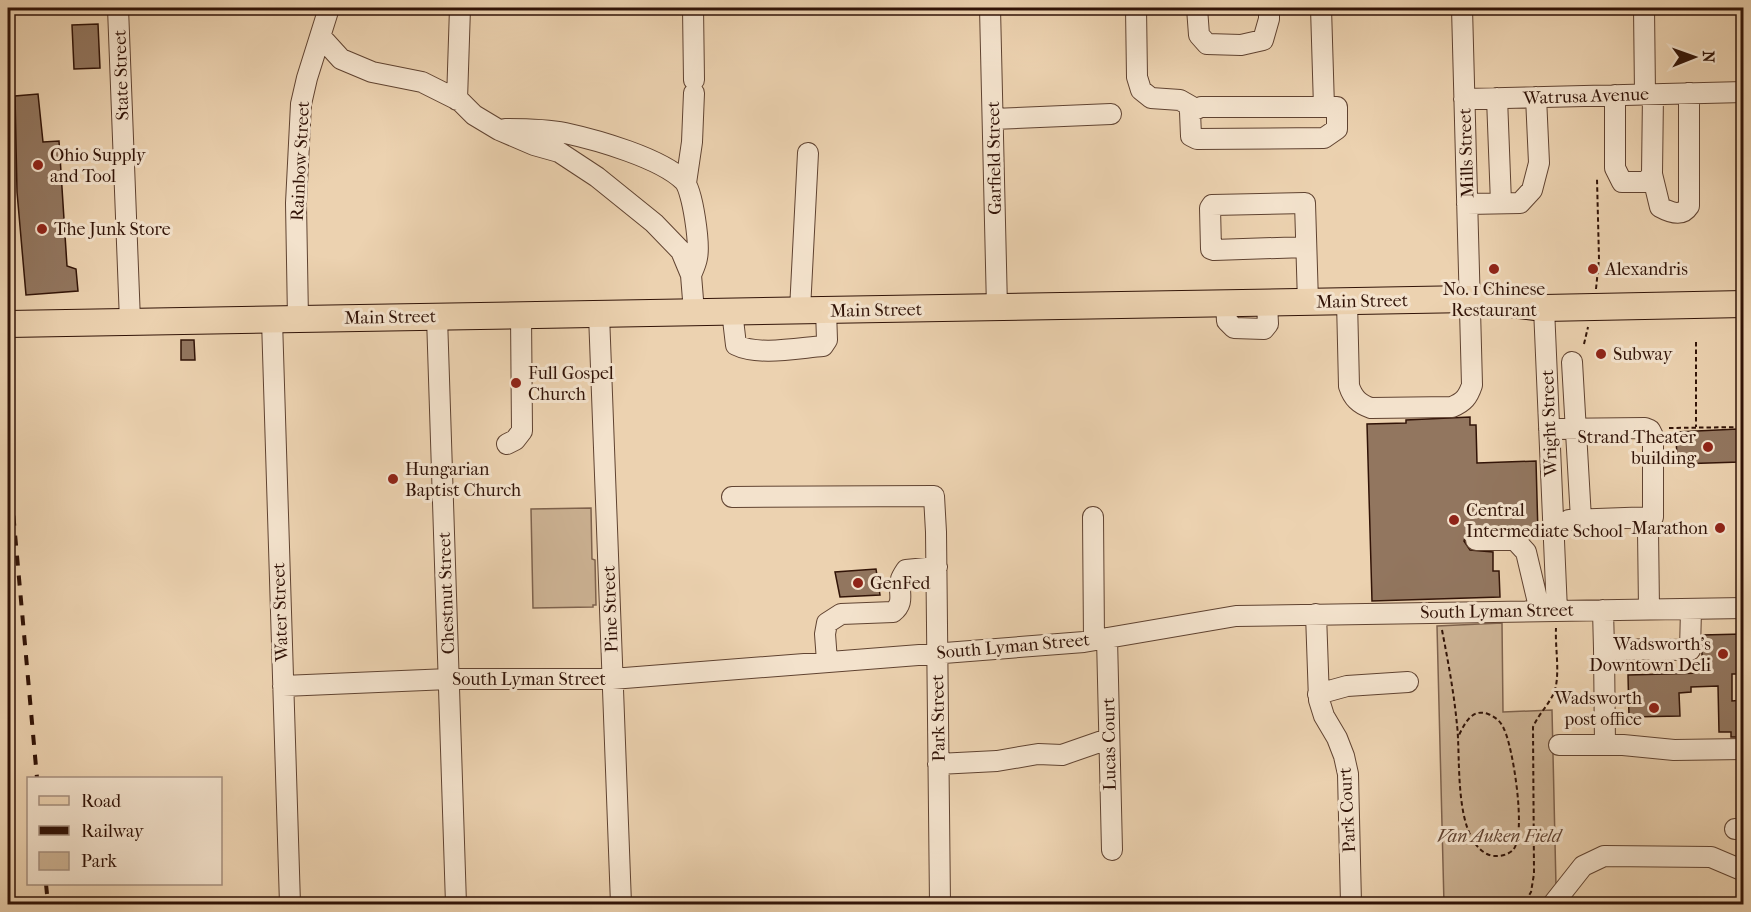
<svg xmlns="http://www.w3.org/2000/svg" width="1751" height="912" viewBox="0 0 1751 912" font-family="'IM FELL French Canon',serif">
<rect width="100%" height="100%" fill="#ecd2b0"/>
<filter id="stains"><feTurbulence type="fractalNoise" baseFrequency=".00333" numOctaves="4"/><feColorMatrix values="0 0 0 0 .2 0 0 0 0 .09 0 0 0 0 .02 0 0 0 .5 -.17"/></filter>
<radialGradient id="worn" r=".72"><stop offset=".6" stop-color="#630" stop-opacity="0"/><stop offset="1" stop-color="#630" stop-opacity=".3"/></radialGradient>
<path fill="#ccb293" stroke="#7e624d" stroke-width="1.5" d="M591 508 592 559 595 560 596 605H593V607L533 608 531 509Z
M1502 623 1503 712 1552 710 1556 886 1545 904H1444L1437 626Z"/>
<path fill="#92765f" stroke="#311307" stroke-width="1.5" d="M98 24 100 68 74 69 72 25Z
M38 94 43 142 59 141 67 266 76 269 78 291 26 295 17 192 15 96Z
M181 340H194L195 360H181Z
M1470 417V425H1476L1477 463 1536 461 1538 534H1526L1515 528H1476L1466 534 1464 541 1470 550 1493 552V571H1499L1500 597 1372 601 1367 424 1406 423V420Z
M1738 429 1740 462 1677 464 1676 432Z
M876 569 880 595 840 597 835 572Z
M1743 634V674H1732V701L1743 700V737H1731V732H1719L1718 686 1691 687V692L1679 693 1680 716 1629 717 1628 675 1702 673V635Z"/>
<g fill="none" stroke-linecap="round" stroke-linejoin="round">
<g stroke="#604331" stroke-width="22">
<path id="minor" d="M118 8 130 321
M693 8 694 80
M990 8 997 308
M1136 8 1137 77 1141 90 1151 98 1180 100 1194 108
M1197 8 1199 35 1207 44 1241 45 1263 40 1269 19V8
M1321 8 1324 107
M1644 8 1645 94
M321 37 341 59 372 72 422 82 460 101 474 115 499 130 534 145 559 152 597 177 654 223 681 251 691 275 694 312
M1615 95V168L1622 182H1646L1652 174 1653 94
M1497 98 1501 203
M1464 99 1744 92
M457 100 460 8
M1201 107H1337V129L1324 138 1197 139 1191 136 1190 112Z
M993 119 1111 114
M505 129C525 129 545 129 565 133 597 140 661 158 684 181 693 191 700 245 697 258 696 264 693 270 691 275
M1652 174 1660 207C1671 213 1682 217 1689 206V93
M686 183 692 142 694 93
M1467 204 1520 203 1532 190 1539 163 1536 97
M1306 247 1214 250 1211 249 1210 208 1212 205 1305 203 1308 302
M1347 301 1349 386C1353 398 1359 404 1371 408L1452 407C1464 402 1468 397 1472 385L1462 8
M1226 304 1227 321 1234 328 1264 329 1268 324 1267 303
M1544 308 1557 611
M800 310 808 153
M732 311 736 345C758 356 798 348 823 346L827 340 826 310
M599 314 621 904
M437 317 456 904
M298 319 296 203 301 104 307 78 329 8
M272 320 290 904
M1572 362 1581 519
M1549 429 1645 428 1650 430 1653 436V517L1648 530 1649 609
M507 444 515 440 522 431 521 315
M732 497 934 496 936 532 940 904
M1093 517 1094 640
M1569 520 1653 517
M1476 540H1515L1526 552 1540 611
M1603 610 1604 649
M1316 614 1319 700 1324 716 1337 738 1344 756 1348 774 1351 904
M1107 638 1112 850
M827 661 825 634 827 623 841 614 893 612C906 602 897 591 901 579 902 576 904 573 906 570L937 567
M283 686 449 679H612L1084 642 1236 616 1744 608
M1318 694 1347 686 1408 682
M1559 745H1623L1674 750 1744 749
M1605 745 1604 649 1690 650 1691 609
M938 764 997 761 1038 754 1062 755 1108 739
M1735 829H1744
M1553 904 1583 866 1604 856 1711 857 1744 871"/>
</g>
<g stroke="#311307" stroke-width="28">
<path id="major" d="M8 324 1470 299 1544 308 1744 304"/>
</g>
<path stroke="#311307" stroke-width="2" stroke-dasharray="4.5 3" stroke-linecap="butt" d="M1596 289 1599 259 1597 179
M1696 342V427
M1584 344 1588 327
M1669 428 1744 427
M1442 630C1448 661 1454 693 1457 725 1461 757 1453 837 1487 854 1495 858 1507 856 1513 850 1527 835 1513 747 1504 729 1501 722 1496 717 1488 714 1472 708 1465 723 1459 735
M1510 904 1527 899 1531 892 1534 874 1533 727C1539 713 1550 704 1555 690 1560 671 1555 648 1556 628"/>
<use href="#minor" stroke="#f3e2cc" stroke-width="20"/>
<use href="#major" stroke="#ecd2b0" stroke-width="26"/>
<path stroke="#311307" stroke-width="4" stroke-dasharray="10 10" stroke-linecap="butt" d="M8 456 37 778
M46 884 48 904"/>
</g>
<g fill="#8f2418" stroke="#f3e2cc" stroke-width="2">
<circle cx="38" cy="165" r="6"/>
<circle cx="42" cy="229" r="6"/>
<circle cx="1494" cy="269" r="6"/>
<circle cx="1593" cy="269" r="6"/>
<circle cx="1601" cy="354" r="6"/>
<circle cx="516" cy="383" r="6"/>
<circle cx="1708" cy="447" r="6"/>
<circle cx="393" cy="479" r="6"/>
<circle cx="1454" cy="520" r="6"/>
<circle cx="1720" cy="528" r="6"/>
<circle cx="858" cy="583" r="6"/>
<circle cx="1723" cy="654" r="6"/>
<circle cx="1654" cy="708" r="6"/>
</g>
<g text-anchor="middle" stroke-width="6" stroke-linejoin="round" paint-order="stroke">
<g font-size="18" fill="#311307" stroke="#f3e2cc">
<text transform="translate(121 75) rotate(-92)" y="6">State Street</text>
<text transform="translate(1586 96) rotate(-2)" y="6">Watrusa Avenue</text>
<text transform="translate(1466 153) rotate(-92)" y="6">Mills Street</text>
<text transform="translate(994 158) rotate(-91)" y="6">Garfield Street</text>
<text transform="translate(300 161) rotate(-87)" y="6">Rainbow Street</text>
<text transform="translate(1362 301) rotate(-1)" y="6">Main Street</text>
<text transform="translate(876 310) rotate(-1)" y="6">Main Street</text>
<text transform="translate(390 317) rotate(-1)" y="6">Main Street</text>
<text transform="translate(1549 423) rotate(-92)" y="6">Wright Street</text>
<text transform="translate(446 593) rotate(-92)" y="6">Chestnut Street</text>
<text transform="translate(610 609) rotate(-92)" y="6">Pine Street</text>
<text transform="translate(1497 611) rotate(-1)" y="6">South Lyman Street</text>
<text transform="translate(280 612) rotate(-92)" y="6">Water Street</text>
<text transform="translate(1013 646) rotate(-5)" y="6">South Lyman Street</text>
<text x="529" y="685">South Lyman Street</text>
<text transform="translate(938 718) rotate(-91)" y="6">Park Street</text>
<text transform="translate(1109 744) rotate(-91)" y="6">Lucas Court</text>
<text transform="translate(1347 810) rotate(-93)" y="6">Park Court</text>
</g>
<g font-size="18" fill="#311307" stroke="#f3e2cc" text-anchor="start">
<text x="50" y="161">Ohio Supply<tspan x="50" dy="21">and Tool</tspan></text>
<text x="54" y="235">The Junk Store</text>
<text x="1605" y="275">Alexandris</text>
<text x="1494" y="295" text-anchor="middle">No. 1 Chinese<tspan x="1494" dy="21">Restaurant</tspan></text>
<text x="1613" y="360">Subway</text>
<text x="528" y="379">Full Gospel<tspan x="528" dy="21">Church</tspan></text>
<text x="1696" y="443" text-anchor="end">Strand Theater<tspan x="1696" dy="21">building</tspan></text>
<text x="405" y="475">Hungarian<tspan x="405" dy="21">Baptist Church</tspan></text>
<text x="1466" y="516">Central<tspan x="1466" dy="21">Intermediate School</tspan></text>
<text x="1708" y="534" text-anchor="end">Marathon</text>
<text x="870" y="589">GenFed</text>
<text x="1711" y="650" text-anchor="end">Wadsworth's<tspan x="1711" dy="21">Downtown Deli</tspan></text>
<text x="1642" y="704" text-anchor="end">Wadsworth<tspan x="1642" dy="21">post office</tspan></text>
</g>
<g font-size="18" font-style="italic" fill="#604331" stroke="#f3e2cc">
<text x="1499" y="842">Van Auken Field</text>
</g>
</g>
<rect width="1751" height="912" fill="none" stroke="#ecd2b0" stroke-width="30"/>
<rect x="9" y="9" width="1733" height="894" fill="none" stroke="#311307" stroke-width="3"/>
<rect x="15" y="15" width="1721" height="882" fill="none" stroke="#311307" stroke-width="1.5"/>
<rect x="27" y="777" width="195" height="108" fill="#f3e2cc" stroke="#a58f7d" stroke-width="1.5"/>
<rect x="39" y="796" width="30" height="9" fill="#ecd2b0" stroke="#a58f7d" stroke-width="1.5"/>
<text x="81" y="807" font-size="18" fill="#311307">Road</text>
<rect x="39" y="826" width="30" height="9" fill="#311307" stroke="#a58f7d" stroke-width="1.5"/>
<text x="81" y="837" font-size="18" fill="#311307">Railway</text>
<rect x="39" y="852" width="30" height="18" fill="#ccb293" stroke="#a58f7d" stroke-width="1.5"/>
<text x="81" y="867" font-size="18" fill="#311307">Park</text>
<g transform="translate(1694 57) rotate(89)" stroke="#f3e2cc" stroke-width="4.5" paint-order="stroke">
<path d="M0-4.5L10 22L0 15L-10 22Z" fill="#311307"/>
<text y="-9" font-size="16" font-weight="bold" text-anchor="middle" fill="#311307">N</text>
</g>
<rect width="100%" height="100%" filter="url(#stains)"/>
<rect width="100%" height="100%" fill="url(#worn)"/>
</svg>
